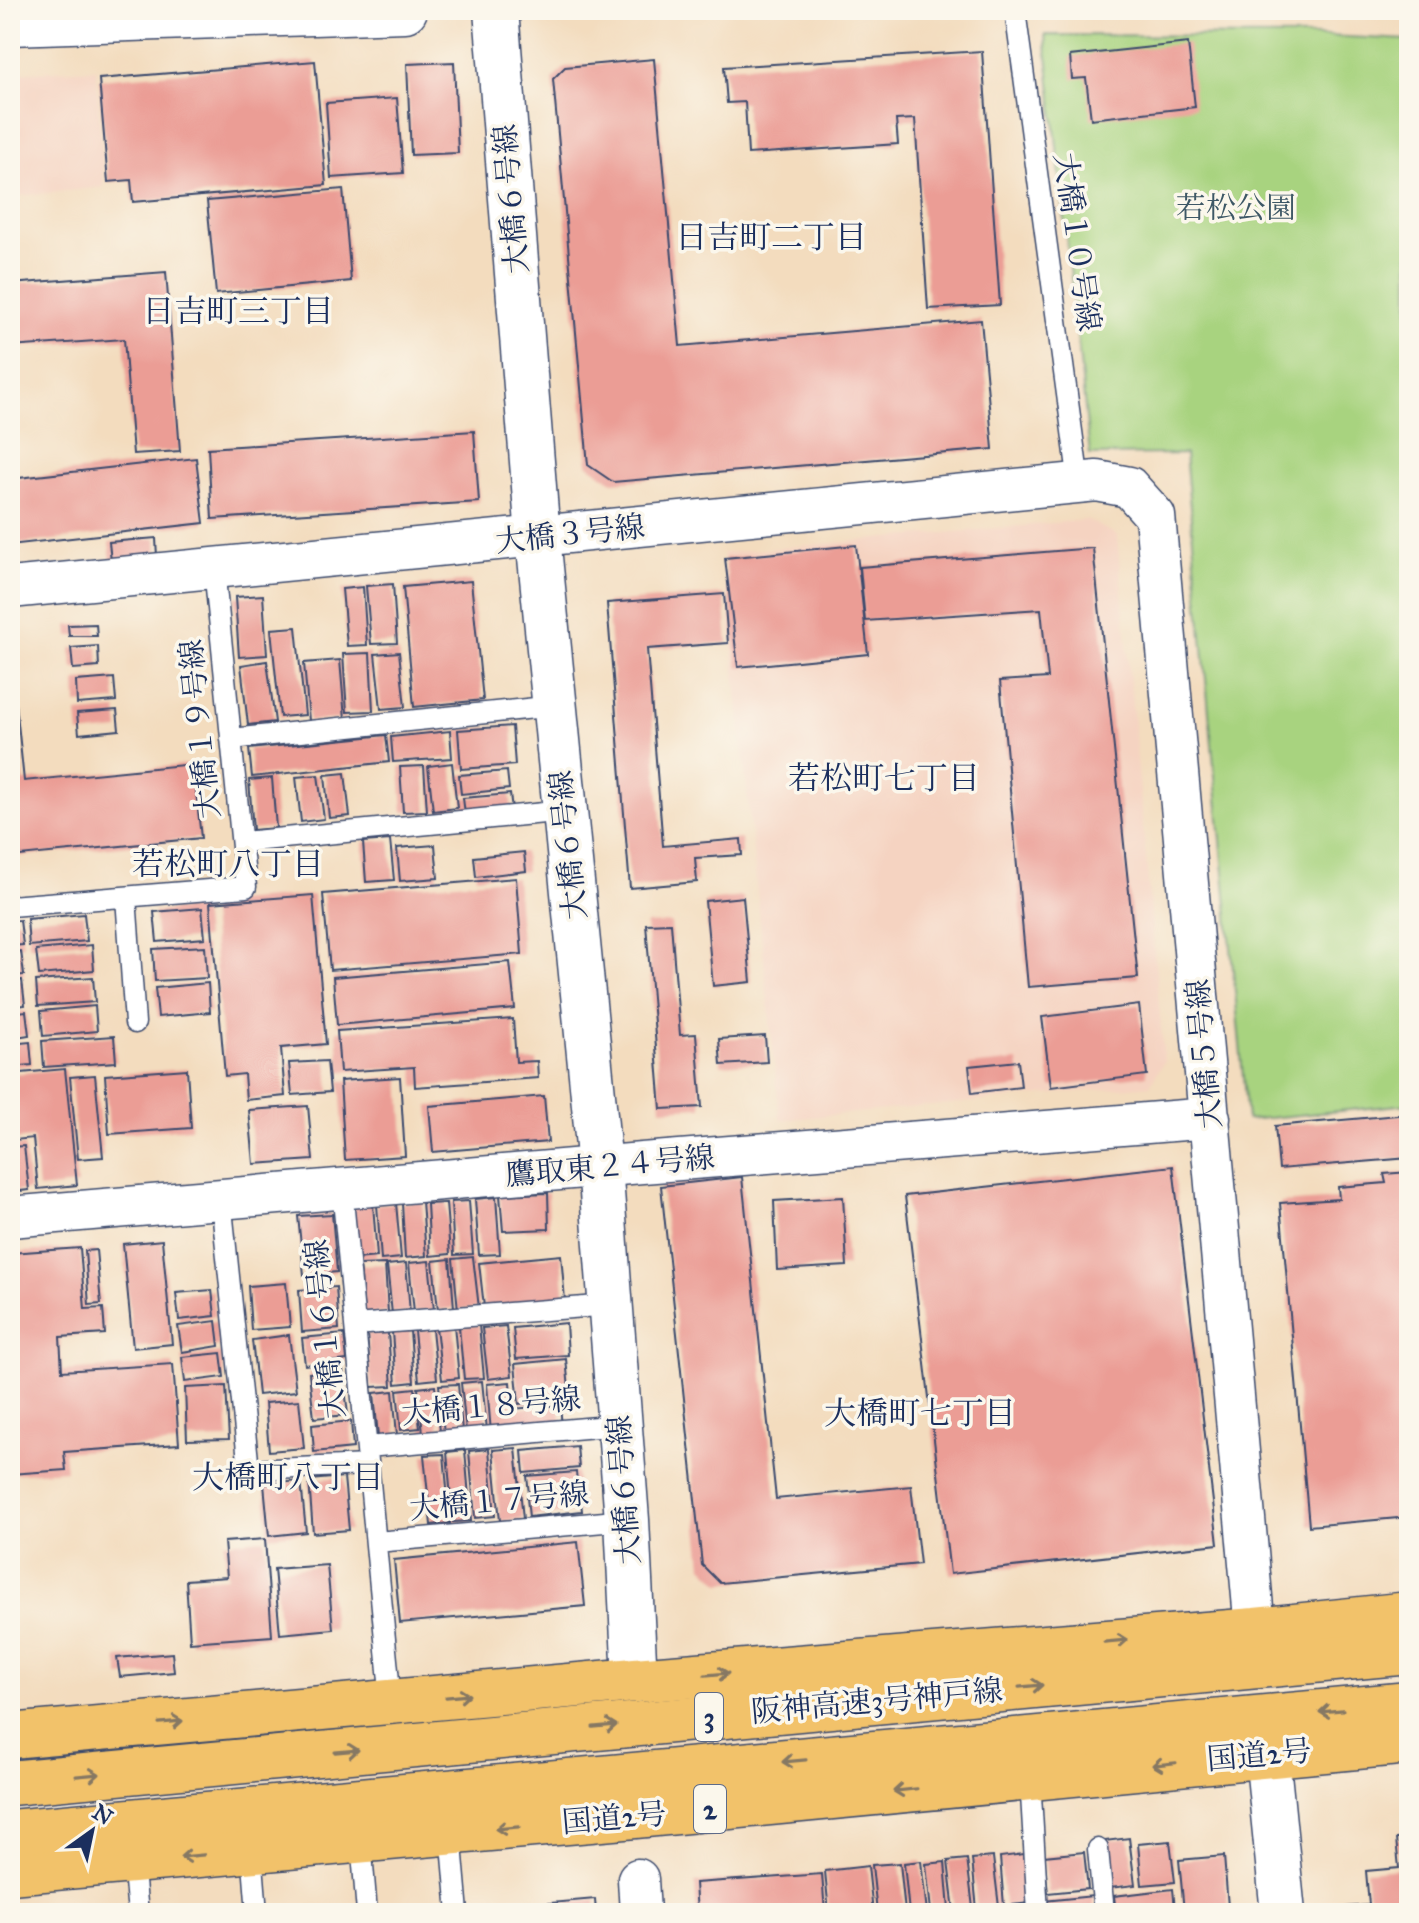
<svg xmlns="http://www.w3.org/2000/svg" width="1419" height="1923" viewBox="0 0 1419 1923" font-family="'IM FELL Great Primer','Noto Serif JP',serif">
<rect width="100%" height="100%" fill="#fbf7ec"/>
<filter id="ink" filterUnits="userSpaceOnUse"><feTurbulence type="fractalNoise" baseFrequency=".0125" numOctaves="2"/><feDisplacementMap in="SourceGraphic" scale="16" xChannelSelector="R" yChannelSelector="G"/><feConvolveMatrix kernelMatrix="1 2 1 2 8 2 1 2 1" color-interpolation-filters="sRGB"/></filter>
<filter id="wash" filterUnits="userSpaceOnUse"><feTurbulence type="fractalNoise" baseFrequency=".006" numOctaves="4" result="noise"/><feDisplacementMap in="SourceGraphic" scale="32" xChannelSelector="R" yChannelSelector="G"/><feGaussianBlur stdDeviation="1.8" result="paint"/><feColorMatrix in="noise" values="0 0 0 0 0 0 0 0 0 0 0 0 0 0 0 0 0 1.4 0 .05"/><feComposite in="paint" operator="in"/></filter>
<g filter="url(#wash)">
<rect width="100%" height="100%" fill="#f3dcbe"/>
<path fill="#f5d3c1" d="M96 69 104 187 10 197V73Z
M1087 520 1117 535 1164 1061 1150 1085 780 1120 723 553Z"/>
<path fill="#a8d37f" stroke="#62816e" stroke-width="2" d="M1045 35 1326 36 1409 40V1104L1247 1120 1185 454 1090 455Z"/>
<g id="blocks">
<path fill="#eb9d95" d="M1188 43 1195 107 1091 119 1086 78 1072 79 1070 56Z
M982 51 1000 305 928 309 915 119 896 120 898 144 748 154 745 102 727 103 724 67Z
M654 59 680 346 981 320 993 449 613 482 588 465 553 79 565 67Z
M315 61 326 185 133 202 131 180 108 182 99 79Z
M454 62 458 153 411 155 407 64Z
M397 98 403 173 331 178 326 103Z
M343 189 351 281 216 294 207 201Z
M166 272 180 451 133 454 124 339 10 347V284Z
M474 431 479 502 212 519 208 448Z
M196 458 204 523 10 545V479Z
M156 538 157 557 111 561 109 542Z
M856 545 868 654 738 667 725 558Z
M1093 548 1138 978 1028 987 1000 681 1048 678 1041 609 865 621 860 567Z
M471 581 483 700 414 707 403 587Z
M393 584 397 643 371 644 366 586Z
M363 587 367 645 347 646 342 589Z
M724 594 728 643 647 649 663 846 741 839 742 855 695 858 697 882 630 888 607 603Z
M263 595 267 655 239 657 235 597Z
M96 624 97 636H69L68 625Z
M296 627 305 715 280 717 271 629Z
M98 646 99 667 73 669 71 648Z
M399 652 405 707 381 709 375 654Z
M370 653 373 711 347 712 343 654Z
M340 660 345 719 309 721 304 663Z
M267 661 275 722 248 725 241 665Z
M10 665H12L24 781 193 764 201 838 10 857Z
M114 678 116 701 77 704 76 681Z
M117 710 119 730 79 734 77 713Z
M512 726 515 765 461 769 458 730Z
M450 731 452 758 393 762 391 737Z
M386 735 389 762 252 777 249 749Z
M452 763 457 808 433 811 428 766Z
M424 766 427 811 403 812 400 767Z
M507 771 509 789 461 794 459 775Z
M345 773 350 816 329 818 325 775Z
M318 775 324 819 301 822 296 777Z
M272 778 276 828 253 830 249 780Z
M510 794 512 809 465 814 463 798Z
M390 840 394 880 366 882 363 842Z
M435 845 438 878 400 881 397 848Z
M524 852 526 871 476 877 474 857Z
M516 878 522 954 330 970 323 894Z
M313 895 326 1044 281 1048 285 1096 246 1100 244 1074 225 1076 210 903Z
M743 897 751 982 713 986 705 901Z
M202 908 205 938 157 942 154 912Z
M84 914 87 941 29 946 27 919Z
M20 920 23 945 10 946V921Z
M671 923 680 1035 696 1034 702 1107 661 1109 646 924Z
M92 945 94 970 39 975 36 950Z
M205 946 207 978 155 981 153 949Z
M21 951 24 975 10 976V952Z
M510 962 515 1009 337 1025 333 977Z
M93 977 95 1002 38 1006 36 981Z
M22 980 25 1005 10 1007V982Z
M208 983 210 1012 158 1017 155 988Z
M1139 1005 1147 1075 1051 1087 1042 1017Z
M95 1006 97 1031 43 1036 41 1011Z
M26 1011 29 1035 10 1038V1013Z
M513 1019 516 1062 537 1061 538 1078 415 1087 414 1067 340 1072 337 1031Z
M114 1036 116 1062 44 1067 42 1041Z
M765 1036 767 1062 721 1065 719 1039Z
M30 1042 32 1065 10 1067V1044Z
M327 1061 330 1092 292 1095 289 1063Z
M1018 1061 1021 1087 972 1093 969 1066Z
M65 1069 77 1185 38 1189 33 1138 15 1140 10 1074Z
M187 1069 191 1128 109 1134 105 1075Z
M95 1075 103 1157 78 1159 70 1077Z
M400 1077 405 1156 345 1160 340 1081Z
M544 1096 548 1142 433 1152 429 1106Z
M308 1106 313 1160 254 1164 249 1110Z
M1409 1114V1158L1279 1169 1275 1126Z
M24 1146 29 1190 10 1192V1147Z
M1173 1166 1218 1544 950 1574 905 1196Z
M1409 1172V1517L1309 1526 1280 1203 1339 1199 1338 1187 1386 1183 1384 1174Z
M742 1177 776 1499 911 1486 920 1564 720 1583 702 1565 661 1186Z
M548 1193 549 1229 503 1231 500 1195Z
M496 1197 500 1254 479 1255 475 1199Z
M843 1197 847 1266 777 1270 774 1201Z
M422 1201 426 1256 405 1258 402 1203Z
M469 1201 473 1254 454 1255 451 1202Z
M396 1203 401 1258 381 1260 377 1204Z
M446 1203 450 1254 430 1256 427 1204Z
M373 1204 377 1257 357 1259 353 1206Z
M332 1214 337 1272 304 1275 298 1216Z
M162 1240 172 1344 133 1348 123 1244Z
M80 1248 85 1309 103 1308 105 1334 60 1337 62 1371 173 1364 179 1444 64 1452 66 1470 10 1474V1253Z
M96 1250 101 1304 89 1305 85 1251Z
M561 1255 565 1300 484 1307 479 1263Z
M473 1257 479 1308 458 1310 453 1259Z
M450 1259 454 1308 438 1310 433 1261Z
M429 1261 434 1310 414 1312 409 1263Z
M406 1263 410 1313 392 1314 387 1265Z
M385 1264 388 1313 364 1314 360 1265Z
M286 1283 290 1327 251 1330 248 1286Z
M336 1287 339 1329 302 1332 299 1290Z
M212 1290 215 1316 179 1320 176 1293Z
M216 1321 219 1346 182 1352 178 1326Z
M566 1323 568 1355 516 1359 513 1328Z
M454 1325 459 1378 442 1380 436 1327Z
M479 1325 484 1378 464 1379 459 1327Z
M506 1326 512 1376 488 1379 482 1328Z
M432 1329 437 1379 419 1381 414 1331Z
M410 1331 414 1382 396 1384 392 1332Z
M388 1333 392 1386 371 1387 367 1334Z
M344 1334 347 1360 305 1365 302 1338Z
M289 1335 296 1391 258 1395 252 1340Z
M221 1353 224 1377 185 1382 182 1357Z
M566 1359 570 1399 519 1404 515 1364Z
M343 1370 348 1415 314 1418 309 1373Z
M482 1381 487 1430 466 1432 461 1383Z
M510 1382 512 1409 560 1405 562 1427 491 1433 487 1384Z
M458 1384 462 1431 444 1433 439 1385Z
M226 1386 229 1439 187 1440 185 1388Z
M435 1386 440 1431 423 1433 418 1388Z
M415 1388 420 1428 401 1430 397 1390Z
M393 1391 397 1435 378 1437 374 1393Z
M299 1400 304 1448 269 1451 265 1403Z
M351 1421 353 1448 314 1452 312 1425Z
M577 1446 579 1468 524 1473 522 1451Z
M516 1448 523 1519 500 1521 493 1450Z
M489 1449 495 1516 475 1518 469 1451Z
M465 1450 471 1521 453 1522 447 1452Z
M444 1454 450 1523 431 1525 424 1455Z
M576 1472 578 1489 529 1494 527 1476Z
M344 1477 349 1530 313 1533 309 1480Z
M301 1481 306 1532 269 1536 264 1484Z
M580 1492 582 1511 529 1517 527 1498Z
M265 1539 272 1636 190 1642 186 1580 227 1577 224 1542Z
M578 1542 585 1606 400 1623 394 1560Z
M327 1565 333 1629 280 1634 274 1569Z
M172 1653 174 1672 120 1677 117 1658Z
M1129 1838 1135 1885 1110 1888 1104 1841Z
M1409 1838V1913H1336L1335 1908 1369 1905 1366 1871 1399 1868 1396 1839Z
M1170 1841 1175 1882 1142 1885 1138 1844Z
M1084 1852 1088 1889 1048 1893 1044 1856Z
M1024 1854 1029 1903 1004 1906 1000 1857Z
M1224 1856 1228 1907 1184 1911 1179 1860Z
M993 1857 999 1907 977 1910 972 1859Z
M967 1859 973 1908 954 1911 948 1861Z
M921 1861 927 1912 909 1913 904 1863Z
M945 1862 949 1910 931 1911 926 1864Z
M900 1863 905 1912 877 1913 872 1865Z
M868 1866 873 1913H829L825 1871Z
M822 1874 825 1913H697L695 1883Z
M1173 1889 1175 1909 1116 1913 1114 1896Z
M1093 1896 1095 1913H1046L1044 1901Z
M595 1899 596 1913H469V1910Z"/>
</g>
</g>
<g filter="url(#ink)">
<use href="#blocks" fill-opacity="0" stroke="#3b496c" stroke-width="2"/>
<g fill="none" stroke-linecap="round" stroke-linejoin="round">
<g stroke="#3b496c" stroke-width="23">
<path id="service" d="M1015 10 1079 483
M231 739 555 706
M242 842 565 811
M126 897 135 1023
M10 906 246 887 214 568
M342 1189 391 1702
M221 1199 249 1470 368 1465
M355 1325 610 1305
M367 1447 620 1425
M376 1542 627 1520
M1030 1778 1038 1913
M451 1833 458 1913
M361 1841 367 1913
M1098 1849 1104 1913
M252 1851 257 1913
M133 1861 138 1913"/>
</g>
<g stroke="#3b496c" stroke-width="43">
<path id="minor" d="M10 588 1097 481 1129 487 1155 516 1255 1630
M10 1217 642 1163 1210 1118
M638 1879 640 1913"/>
</g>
<g stroke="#3b496c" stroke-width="47">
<path id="tertiary" d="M496 10 538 537 600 1166 627 1520 635 1680
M10 23 405 10
M1267 1754 1283 1913"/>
</g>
<g stroke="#3b496c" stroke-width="47">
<path id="trunk" d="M10 1736 635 1680 1255 1630 1409 1614
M10 1872 635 1816 1409 1742"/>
</g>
<g stroke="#3b496c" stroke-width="47">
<path id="motorway" d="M10 1783 1409 1652
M10 1832 1409 1704"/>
</g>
<use href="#service" stroke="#fff" stroke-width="20"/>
<use href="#minor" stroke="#fff" stroke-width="40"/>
<use href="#tertiary" stroke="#fff" stroke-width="44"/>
<use href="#trunk" stroke="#f2c26a" stroke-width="44"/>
<use href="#motorway" stroke="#f2c26a" stroke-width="44"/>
</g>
<defs><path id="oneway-shaft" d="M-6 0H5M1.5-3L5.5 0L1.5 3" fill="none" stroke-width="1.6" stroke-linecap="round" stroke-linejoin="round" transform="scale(2)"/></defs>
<g stroke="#867864">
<use href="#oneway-shaft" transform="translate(1116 1641) rotate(-5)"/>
<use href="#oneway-shaft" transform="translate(717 1674) rotate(-5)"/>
<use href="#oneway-shaft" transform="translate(1031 1686) rotate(-5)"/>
<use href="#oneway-shaft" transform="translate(458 1696) rotate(-5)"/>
<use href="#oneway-shaft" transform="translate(1331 1711) rotate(175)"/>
<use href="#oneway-shaft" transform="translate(171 1722) rotate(-5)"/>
<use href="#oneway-shaft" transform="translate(605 1726) rotate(-5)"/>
<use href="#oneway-shaft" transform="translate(347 1751) rotate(-5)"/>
<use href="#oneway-shaft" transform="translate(794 1761) rotate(175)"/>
<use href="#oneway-shaft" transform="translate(1164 1764) rotate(174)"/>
<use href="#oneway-shaft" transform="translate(88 1775) rotate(-5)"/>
<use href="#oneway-shaft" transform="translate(905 1790) rotate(174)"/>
<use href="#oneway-shaft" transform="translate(507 1828) rotate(175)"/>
<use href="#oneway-shaft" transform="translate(192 1856) rotate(175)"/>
</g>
</g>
<g text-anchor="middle" stroke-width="7" stroke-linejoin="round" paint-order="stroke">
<g fill="#fbf7ec" stroke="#5e6b89" stroke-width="2">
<rect x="695" y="1693" width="28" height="48" rx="6"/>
<rect x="694" y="1785" width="32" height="48" rx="6"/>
</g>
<g font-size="28" font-weight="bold" fill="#1b2f5e">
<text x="709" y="1727">3</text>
<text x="710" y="1819">2</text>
</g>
<g font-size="30" fill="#1b2f5e" stroke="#fbf7ec">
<text transform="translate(511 199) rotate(-95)" y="10">大橋６号線</text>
<text transform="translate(1077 242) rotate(82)" y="10">大橋１０号線</text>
<text transform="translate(570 534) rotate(-6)" y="10">大橋３号線</text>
<text transform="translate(200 729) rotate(-96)" y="10">大橋１９号線</text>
<text transform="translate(568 845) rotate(-96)" y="10">大橋６号線</text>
<text transform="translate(1204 1054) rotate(-95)" y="10">大橋５号線</text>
<text transform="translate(610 1166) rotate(-5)" y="10">鷹取東２４号線</text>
<text transform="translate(325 1329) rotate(-96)" y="10">大橋１６号線</text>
<text transform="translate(491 1406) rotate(-5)" y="10">大橋１８号線</text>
<text transform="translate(624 1490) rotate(-94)" y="10">大橋６号線</text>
<text transform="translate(499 1501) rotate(-5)" y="10">大橋１７号線</text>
<text transform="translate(877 1701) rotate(-5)" y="10">阪神高速3号神戸線</text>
<text transform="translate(1259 1755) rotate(-5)" y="10">国道2号</text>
<text transform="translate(614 1818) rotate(-5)" y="10">国道2号</text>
</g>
<g font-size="30" fill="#3e5866" stroke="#fbf7ec">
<text x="1236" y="218">若松公園</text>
</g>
<g font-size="32" fill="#1b2f5e" stroke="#fbf7ec">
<text x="771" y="248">日吉町二丁目</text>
<text x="238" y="322">日吉町三丁目</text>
<text x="884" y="789">若松町七丁目</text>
<text x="228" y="875">若松町八丁目</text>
<text x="920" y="1424">大橋町七丁目</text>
<text x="288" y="1488">大橋町八丁目</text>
</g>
</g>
<rect width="1419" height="1923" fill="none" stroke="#fbf7ec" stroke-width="40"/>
<g transform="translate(92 1831) rotate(33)" stroke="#fbf7ec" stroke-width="6" paint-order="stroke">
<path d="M0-6L14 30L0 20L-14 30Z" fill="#1b2f5e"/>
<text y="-12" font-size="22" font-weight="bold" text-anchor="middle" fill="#1b2f5e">N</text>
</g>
</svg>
